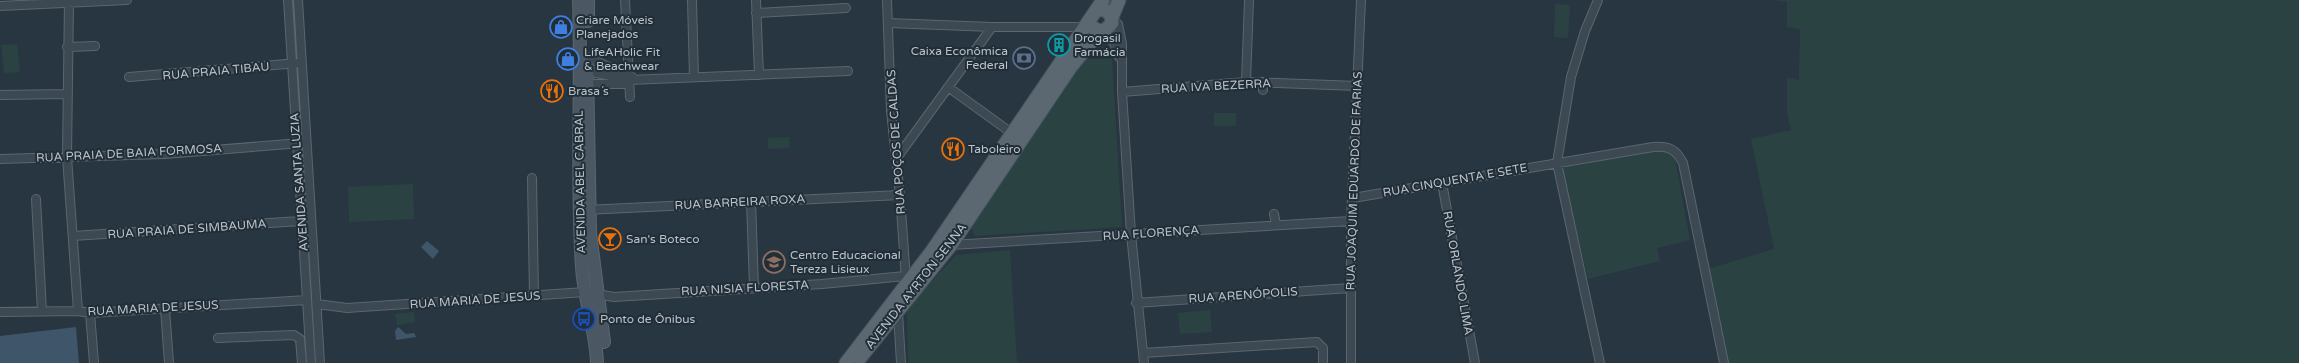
<svg xmlns="http://www.w3.org/2000/svg" width="2299" height="363" viewBox="0 0 2299 363" font-family="'Varela Round',sans-serif">
<rect width="100%" height="100%" fill="#283642"/>
<path fill="#2a4342" d="M1774 0H2299V363H1728L1708 269 1774 249 1751 139 1791 130 1787 113V78L1799 80 1800 29 1787 27V2Z
M1555 4 1570 5 1568 38 1554 37Z
M17 44 20 72 4 73 1 45Z
M1083 59H1112L1122 227 975 236 971 228Z
M1214 113H1236V126H1214Z
M789 137 790 148 768 149V138Z
M1662 148 1674 153 1690 240 1657 248 1660 261 1588 279 1562 171 1567 165Z
M413 184 414 219 349 222 348 187Z
M1010 250 1017 363H908L907 308 956 255Z
M1210 310 1212 332 1180 334 1178 313Z
M414 312 415 322 397 325 395 314Z"/>
<path fill="#3f566a" d="M427 241 439 251 433 259 421 247Z
M76 327 79 363H0V336Z
M398 327 406 334 414 333 416 337 396 340 395 331Z"/>
<g fill="none" stroke-linecap="round" stroke-linejoin="round">
<g stroke="#5b666f" stroke-width="10">
<path id="minor" d="M69 0 67 157 78 311
M288 0 311 363
M298 0 320 363
M625 0 630 97
M692 0 694 77
M756 0 759 75
M887 0 891 111 900 195 906 280
M1598 0 1585 31 1571 77 1557 163 1600 363
M0 6 127 0
M756 13 846 8
M1112 19 1118 24 1122 44V92L1131 234 1144 363
M888 23 992 27H1085
M1101 31 1114 43 1119 57
M67 47 95 46
M587 57 632 77
M587 71 629 80 848 71
M129 77 298 63
M1246 82 1249 0
M1263 82V90
M588 84H627
M948 87 1013 134
M1122 92 1246 82 1358 86
M0 95 66 94
M0 159 165 154 301 143
M896 159 992 27
M532 178 534 296
M1442 183 1475 363
M1353 198 1653 147C1669 146 1676 149 1683 163L1724 363
M36 199 42 311
M751 201 754 287
M585 210 900 195
M1274 214 1276 224
M73 236 301 221
M951 245 1351 221
M1136 303 1350 288
M317 304 347 308 585 292 614 297 822 284 905 276
M165 309 169 363
M0 312 78 311 90 313 307 300
M898 312 901 363
M90 313 94 363
M218 338 294 335 300 339 302 363
M1143 353 1317 342 1323 348V363
M1351 363V221L1361 0"/>
</g>
<g stroke="#5b666f" stroke-width="14">
<path id="secondary" d="M579 0C582 89 576 178 582 267 584 300 596 330 597 363
M588 21V0
M587 65 590 233 604 342"/>
</g>
<g stroke="#46515b" stroke-width="15">
<path id="primary" d="M1112 17 1119 0
M1094 28 1098 31 1105 30 1112 23C1112 13 1105 7 1096 11
M860 358 951 245 1070 68 1100 31
M846 363 932 251 1103 0"/>
</g>
<use href="#minor" stroke="#3c4852" stroke-width="8"/>
<use href="#secondary" stroke="#4b5864" stroke-width="12"/>
<use href="#primary" stroke="#5b6771" stroke-width="13"/>
</g>
<defs>
<g id="shop-ring" transform="scale(1.15)"><circle r="9.5" fill="#212d37" stroke="#3f7fe0" stroke-width="1.5"/><path d="M-5-2.5h2.3a2.7 3.5 0 0 1 5.4 0H5L5.5 6h-11ZM-1.5-2.5h3a1.5 2.3 0 0 0-3 0Z" fill="#3f7fe0"/></g>
<g id="building-ring" transform="scale(1.15)"><circle r="9.5" fill="#212d37" stroke="#0f9aa8" stroke-width="1.5"/><path d="M-4-6H4V6H1V3H-1V6H-4ZM-2.5-4.3h1.7v1.8h-1.7ZM.8-4.3h1.7v1.8H.8ZM-2.5-1h1.7V.8h-1.7ZM.8-1h1.7V.8H.8Z" fill="#0f9aa8"/></g>
<g id="bank-ring" transform="scale(1.15)"><circle r="9.5" fill="#212d37" stroke="#5c6f8a" stroke-width="1.5"/><path d="M-6-4H6V4H-6ZM0-2.3a2.3 2.3 0 1 0 0 4.6a2.3 2.3 0 1 0 0-4.6Z" fill="#5c6f8a"/></g>
<g id="restaurant-ring" transform="scale(1.15)"><circle r="9.5" fill="#212d37" stroke="#e8710a" stroke-width="1.5"/><path d="M-5-6h1v4h1v-4h1v4h1v-4h1v5L-1.5 .5V6h-2V.5L-5-1ZM5-6V6H3V1.5H1.5Q1.5-4 5-6Z" fill="#e8710a"/></g>
<g id="bar-ring" transform="scale(1.15)"><circle r="9.5" fill="#212d37" stroke="#e8710a" stroke-width="1.5"/><path d="M-6-5H6L.8 .8V4.5H3.5V6h-7V4.5H-.8V.8Z" fill="#e8710a"/></g>
<g id="school-ring" transform="scale(1.15)"><circle r="9.5" fill="#212d37" stroke="#8d6e63" stroke-width="1.5"/><path d="M0-5L7-2L0 1L-7-2ZM-4 1L0 2.5L4 1V4Q0 6-4 4Z" fill="#8d6e63"/></g>
<g id="bus-ring" transform="scale(1.15)"><circle r="9.5" fill="#212d37" stroke="#1a4fb4" stroke-width="1.5"/><path d="M-5-6H5V4H4V6H2V4H-2V6H-4V4H-5ZM-3.5-4V0h7V-4ZM-3.5 1.2v1.5H-2V1.2ZM2 1.2v1.5H3.5V1.2Z" fill="#1a4fb4"/></g>
</defs>
<g fill-rule="evenodd">
<use href="#shop-ring" x="561" y="27"/>
<use href="#building-ring" x="1059" y="45"/>
<use href="#bank-ring" x="1024" y="58"/>
<use href="#shop-ring" x="568" y="59"/>
<use href="#restaurant-ring" x="552" y="91"/>
<use href="#restaurant-ring" x="953" y="149"/>
<use href="#bar-ring" x="610" y="239"/>
<use href="#school-ring" x="774" y="262"/>
<use href="#bus-ring" x="584" y="319"/>
</g>
<g text-anchor="middle" stroke-width="4" stroke-linejoin="round" paint-order="stroke">
<g font-size="12" fill="#bac3cb" stroke="#212d37" text-anchor="start">
<text x="576" y="24">Criare Móveis<tspan x="576" dy="14">Planejados</tspan></text>
<text x="1074" y="42">Drogasil<tspan x="1074" dy="14">Farmácia</tspan></text>
<text x="1008" y="55" text-anchor="end">Caixa Econômica<tspan x="1008" dy="14">Federal</tspan></text>
<text x="584" y="56">LifeAHolic Fit<tspan x="584" dy="14">&amp; Beachwear</tspan></text>
<text x="568" y="95">Brasa´s</text>
<text x="968" y="153">Taboleiro</text>
<text x="626" y="243">San's Boteco</text>
<text x="790" y="259">Centro Educacional<tspan x="790" dy="14">Tereza Lisieux</tspan></text>
<text x="600" y="323">Ponto de Ônibus</text>
</g>
<g font-size="12" fill="#bac3cb" stroke="#212d37">
<text transform="translate(216 71) rotate(-5)" y="4">RUA PRAIA TIBAU</text>
<text transform="translate(1216 86) rotate(-3)" y="4">RUA IVA BEZERRA</text>
<text transform="translate(896 142) rotate(-94)" y="4">RUA POÇOS DE CALDAS</text>
<text transform="translate(129 153) rotate(-3)" y="4">RUA PRAIA DE BAIA FORMOSA</text>
<text transform="translate(1455 180) rotate(-10)" y="4">RUA CINQUENTA E SETE</text>
<text transform="translate(1354 181) rotate(-88)" y="4">RUA JOAQUIM EDUARDO DE FARIAS</text>
<text transform="translate(299 182) rotate(-94)" y="4">AVENIDA SANTA LUZIA</text>
<text transform="translate(580 182) rotate(-91)" y="4">AVENIDA ABEL CABRAL</text>
<text transform="translate(740 202) rotate(-3)" y="4">RUA BARREIRA ROXA</text>
<text transform="translate(187 229) rotate(-4)" y="4">RUA PRAIA DE SIMBAUMA</text>
<text transform="translate(1151 233) rotate(-4)" y="4">RUA FLORENÇA</text>
<text transform="translate(1458 273) rotate(80)" y="4">RUA ORLANDO LIMA</text>
<text transform="translate(916 286) rotate(-52)" y="4">AVENIDA AYRTON SENNA</text>
<text transform="translate(745 288) rotate(-3)" y="4">RUA NISIA FLORESTA</text>
<text transform="translate(1243 295) rotate(-4)" y="4">RUA ARENÓPOLIS</text>
<text transform="translate(475 300) rotate(-4)" y="4">RUA MARIA DE JESUS</text>
<text transform="translate(153 308) rotate(-3)" y="4">RUA MARIA DE JESUS</text>
</g>
</g>
</svg>
